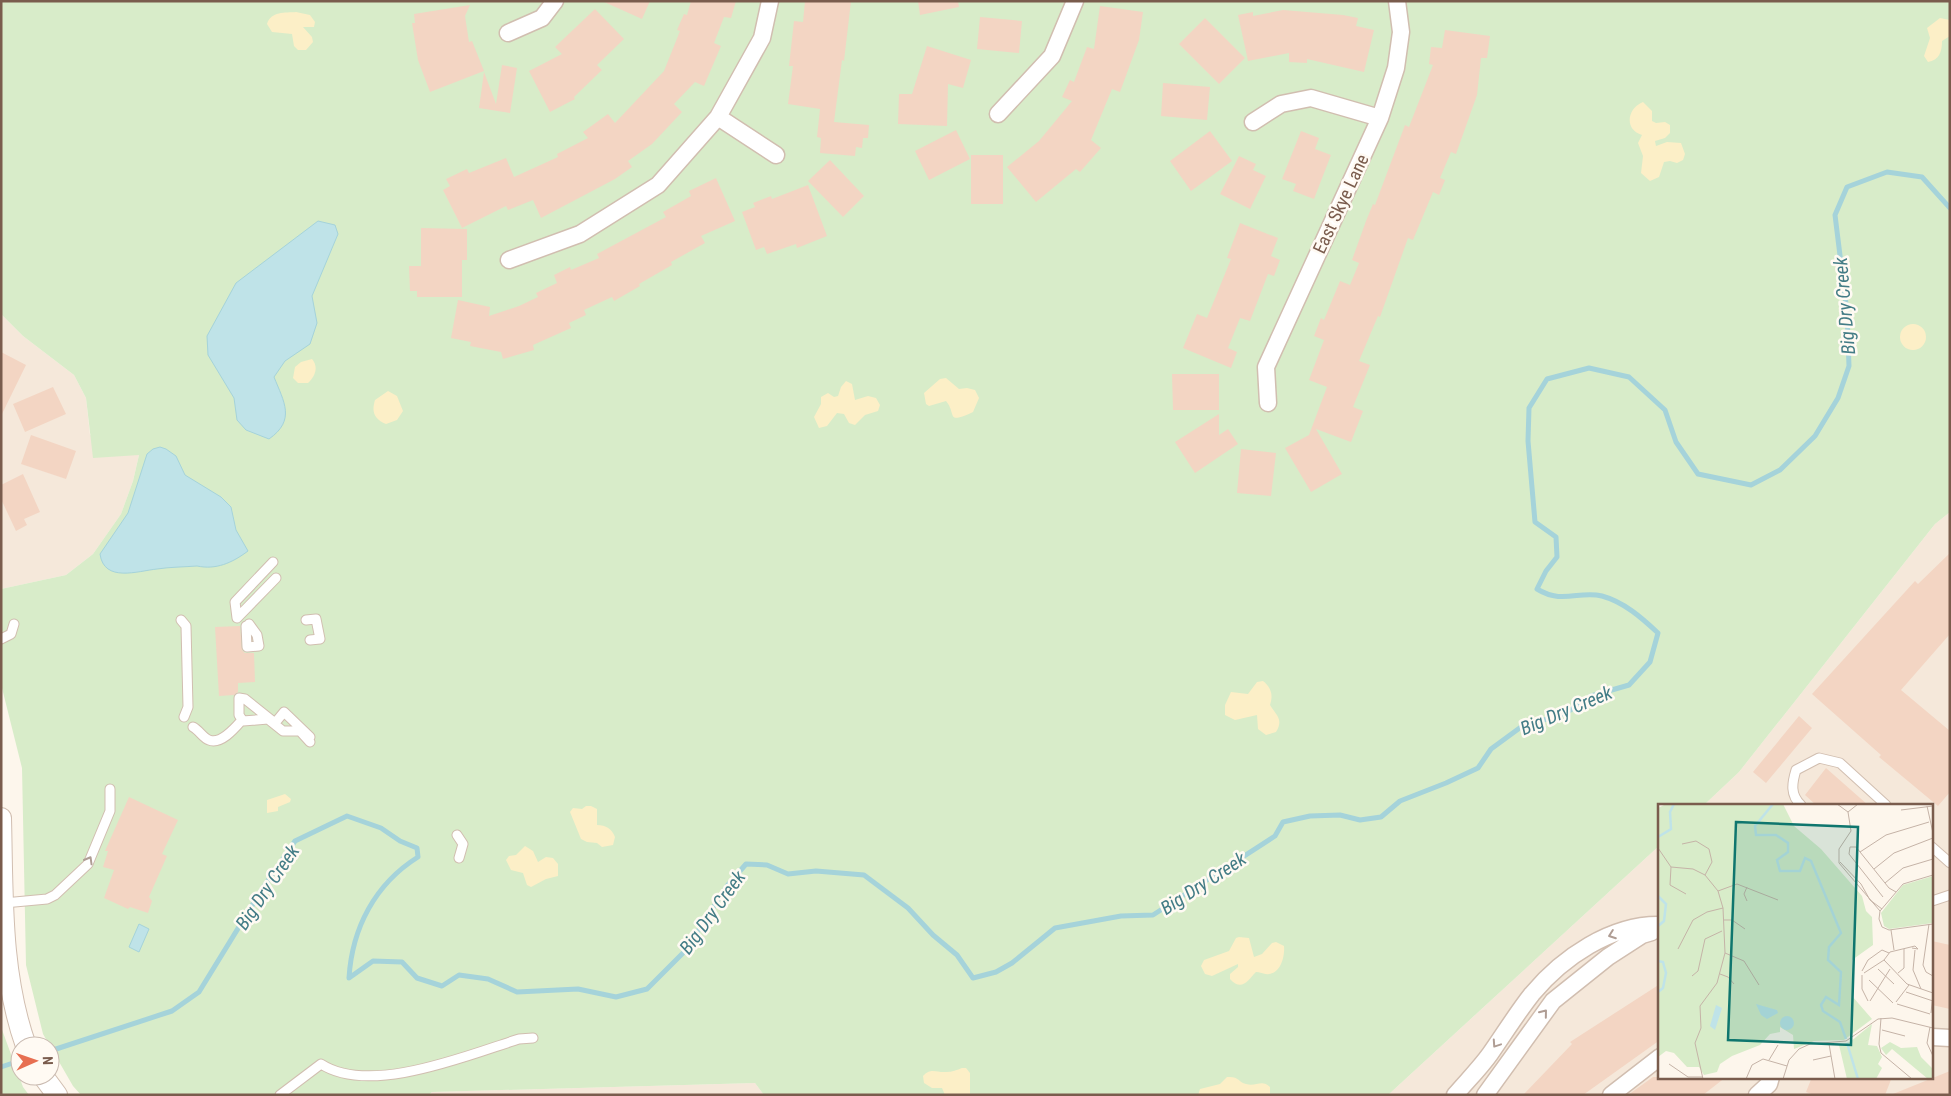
<svg xmlns="http://www.w3.org/2000/svg" width="1951" height="1096" viewBox="0 0 1951 1096" font-family="'Roboto Condensed',sans-serif">
<rect width="100%" height="100%" fill="#fdf6ec"/>
<path fill="#f5e8da" d="M1 314 23 336 74 375 86 398 90 435 139 455 133 481 121 514 93 554 66 575 1 589Z
M1950 512V1095H1388L1660 845V1077H1932V805H1704L1739 772 1935 524Z
M755 1083 764 1095H430L432 1092Z"/>
<path fill="#d8ecc9" d="M1 1H1950V512L1935 524 1739 772 1704 805H1660V845L1388 1095H764L755 1083 432 1092 429 1095H81L73 1086 43 1034 26 965 22 768 1 684V589L66 575 93 554 121 514 133 481 139 455 93 458 86 398 74 375 23 336 1 314Z
M1 1027 23 1087 29 1095H1Z"/>
<path fill="#fcefc7" d="M296 12 310 15 315 22 314 27H303L312 37 313 42 306 50H298L294 46 292 34 272 32 267 24C271 11 285 13 296 12Z
M1940 18 1950 20V36L1942 41C1942 52 1939 60 1928 62L1924 56 1930 38 1927 28Z
M1643 102 1652 111V121L1656 123 1665 122 1670 125V133L1665 138 1655 141 1656 146 1667 142 1681 143 1685 154 1683 160 1677 163 1670 161 1664 162 1659 177 1650 181 1641 173 1643 156 1638 143 1642 135C1624 130 1627 108 1643 102Z
M1900 337a13 13 0 1 1 26 0a13 13 0 1 1-26 0Z
M312 359C319 367 315 377 308 383H298L293 378 295 367 301 362Z
M946 378 959 389 967 388 975 390 979 398 973 412C945 425 957 414 946 401L929 406 926 404 924 393 940 379Z
M846 381 852 384 855 400 868 396 876 398 880 405 878 411 865 415 855 425 849 423 844 414 837 413 827 426 819 428 814 417 821 404V397L828 393 834 397 838 396 841 387Z
M388 391 397 396 403 411 397 420 386 424C375 419 371 413 375 400Z
M1263 681C1272 688 1273 696 1270 705 1276 715 1284 719 1276 732L1266 735 1258 729 1257 715 1235 720 1225 715V705L1231 692 1248 694 1257 682Z
M285 794 291 799 290 802 278 807V811L267 813V800Z
M586 806H591L597 809V825C606 825 612 829 615 837L613 845 602 847 597 843 587 842 581 839 570 812 573 808 582 809Z
M525 846 533 851 538 862 546 857 553 858 558 864V876L546 879 531 887 527 885 523 873 511 870 506 860 509 856 516 855Z
M1239 937 1249 938 1254 957 1262 954 1272 943 1276 942 1284 946C1285 956 1281 973 1269 974 1265 975 1260 972 1256 972 1248 980 1242 992 1230 979V974L1238 967V964L1212 976 1205 974 1201 966 1204 960 1229 951 1236 938Z
M962 1068H966L970 1073V1095H945L942 1088H932L924 1083 923 1076C931 1067 937 1073 946 1072 952 1072 957 1070 962 1068Z
M1227 1077C1239 1076 1238 1082 1246 1084 1256 1087 1262 1079 1270 1087V1095H1198L1200 1089 1220 1084Z"/>
<path fill="#bfe3e8" stroke="#a5d3da" d="M318 221 335 225 338 234 312 296 317 323 310 344 285 361 274 377C284 402 296 420 269 439L246 430 237 420 234 398 208 355 207 336 236 283Z
M160 447 166 449 176 456 185 475 221 497 231 507 236 530 248 551C232 563 216 570 197 566 184 567 170 567 157 569 138 571 104 583 100 554L128 513 147 454 153 449Z
M139 924 149 929 139 952 129 947Z"/>
<g fill="none" stroke-linecap="round" stroke-linejoin="round">
<path stroke="#a5d3da" stroke-width="5" d="M50 1051 172 1011 199 992 261 891 295 841 347 816 381 828 400 841 417 848 418 857C375 884 352 928 349 978L373 961 402 962 417 978 442 986 459 975 488 979 517 992 578 989 616 997 647 989 685 951 727 886 746 864 767 865 788 874 816 871 864 875 908 908 933 935 957 955 973 978 996 972 1012 963 1055 928 1121 916 1153 915 1275 836 1283 822 1310 816 1340 815 1360 820 1381 817 1400 801 1446 783 1478 768 1491 749 1521 727 1566 713 1591 696 1629 685 1650 662 1658 633C1642 618 1624 602 1602 596 1579 590 1563 605 1537 589L1546 571 1557 557 1556 537 1535 522 1528 441 1529 408 1547 379 1589 368 1629 377 1665 410 1676 442 1698 474 1751 485 1780 470 1815 436 1838 398 1849 366 1847 312 1835 215 1847 187 1887 172 1922 177 1950 208
M1 1067 16 1062"/>
</g>
<path fill="#f3d5c3" d="M602 1H650L642 19Z
M691 1H736L731 18 724 17 714 43 721 46 704 86 695 82 674 104 682 112 652 144 628 161 632 167 615 179 541 218 533 200 508 210 506 206 462 228 443 190 450 186 446 179 467 169 469 173 506 158 514 177 558 157 557 154 588 138 583 132 608 114 615 123 664 71 680 31 677 30 684 14 687 15Z
M805 1H851L844 61 842 60 834 122 869 125 868 138H863L862 148 856 147 855 156 820 153 821 138 817 137 820 109 788 104 793 66H789L794 21 803 22Z
M918 1H958L959 7 920 15Z
M470 5 465 16 469 42 472 41 484 71 430 92 418 60 412 23H415L414 14Z
M1100 6 1143 12 1139 40 1120 92 1112 89 1091 140 1101 148 1080 172 1076 169 1036 202 1007 167 1039 141 1072 101 1062 97 1070 80 1074 82 1087 47 1094 49Z
M595 9 624 39 597 65 602 70 574 97 575 99 550 112 529 71 562 54 555 47Z
M1283 10 1343 15 1358 18 1356 26 1374 30 1364 72 1307 59V63L1289 62V53L1248 61 1238 15 1253 12V16Z
M980 17 1022 21 1019 53 977 49Z
M1205 18 1245 58 1219 84 1179 44Z
M1445 30 1490 36 1487 58H1481L1477 95 1456 154 1451 152 1440 178 1445 180 1439 195 1433 192 1413 240 1408 238 1380 317 1378 316 1359 361 1370 365 1353 407 1363 411 1351 442 1316 429 1342 474 1311 492 1285 448 1309 435 1327 387 1309 380 1324 340 1314 336 1321 318 1324 320 1340 281 1350 285 1359 263 1352 260 1366 221 1373 204 1375 205 1405 125 1409 127 1433 65 1429 64 1431 47 1442 48Z
M927 46 971 60 963 88 948 84 947 126 898 124 899 94H912Z
M502 65 517 68 510 113 479 108 484 72 496 104Z
M1163 83 1210 87 1207 120 1161 116Z
M956 130 970 159 929 180 915 151Z
M1210 131 1232 161 1191 191 1170 161Z
M1301 131 1319 138 1315 149 1331 155 1314 199 1293 191 1296 184 1282 179Z
M971 155H1003V204H971Z
M1239 156 1256 164 1253 170 1266 176 1250 209 1220 194Z
M830 160 864 196 843 217 808 181Z
M716 178 735 221 701 236 705 243 671 262 672 265 639 284 640 286 614 301 612 297 584 310 586 315 569 323 571 328 533 345 534 350 503 359 501 352 470 346 471 342 451 338 458 300 490 307 489 316 519 306 538 297 536 293 557 283 554 275 570 267 571 270 599 258 597 254 666 217 663 212 691 196 689 191Z
M808 185 827 236 797 248 796 244 767 254 764 247 756 250 742 212 755 207 753 203 771 196 772 199Z
M1240 223 1278 238 1271 256 1280 260 1274 276 1268 274 1250 321 1240 318 1228 348 1237 352 1231 368 1183 348 1197 314 1207 318 1231 259 1227 258Z
M421 228 467 229V260H462V297H417V291H410L409 266H421Z
M1 352 26 365 1 416Z
M1172 374H1219V410H1173Z
M53 387 66 414 25 432 13 404Z
M1219 414V435L1228 429 1238 444 1195 473 1175 442Z
M31 435 76 451 66 479 21 464Z
M1241 449 1276 453 1271 496 1237 493Z
M23 474 40 512 24 519 27 525 16 531 1 499V485Z
M1950 553V634L1901 690 1950 731V792L1938 806 1879 757 1881 755 1812 694 1915 581 1918 584Z
M240 626 242 650 245 653H254L255 682 238 683V692L234 695 219 696 215 627Z
M1799 716 1812 728 1766 783 1753 772Z
M1826 768 1868 805H1816L1805 795Z
M129 797 178 820 162 854 167 856 149 897 152 901 148 913 130 907 128 909 104 898 114 870 103 867 108 851H105Z
M1932 941 1950 945V1009L1932 1005Z
M1660 984V1040L1583 1095H1523L1572 1044 1570 1042Z
M1950 1071V1095H1893V1094Z
M1653 1077H1726L1703 1095H1628Z
M1812 1077H1892L1885 1095H1814L1806 1092Z"/>
<g fill="none" stroke-linecap="round" stroke-linejoin="round">
<g stroke="#d1beb0" stroke-width="11">
<path id="service" d="M273 562 235 602 237 618 276 578
M181 620 186 626 188 707 184 717
M306 620 316 619 320 639 310 640
M246 626 247 647 259 646 257 635 249 624
M1 639 11 634 14 624
M193 727C199 730 203 738 209 740 221 745 235 728 242 720
M310 742 300 731H283L268 719 243 721 239 715V698L245 699 275 723 284 712 310 737
M1801 805C1790 795 1792 783 1796 770L1819 758 1840 763 1886 805
M457 835 463 844 459 858
M1932 847 1950 863
M1932 901 1950 895
M4 903 47 899 55 895 88 864 110 811V789
M280 1095 321 1064C370 1096 468 1055 519 1039L533 1038"/>
</g>
<g stroke="#d1beb0" stroke-width="19">
<path id="minor" d="M508 33 542 18 555 1
M998 114 1052 56 1075 1
M718 117 776 155
M1253 122 1281 104 1311 98 1380 118
M509 260 580 234 658 185 718 117 762 38 770 1
M1268 403 1266 367 1380 118 1396 68 1401 32 1397 1
M1932 1037 1950 1038
M1455 1095C1467 1081 1480 1068 1490 1054 1504 1034 1517 1013 1532 994 1562 958 1611 924 1660 925
M1485 1095 1553 1001 1608 957 1642 935 1652 932
M1611 1095 1660 1057
M1757 1095 1769 1084 1771 1077"/>
</g>
<g stroke="#d1beb0" stroke-width="22">
<path id="tertiary" d="M1 818C3 895 0 973 26 1046
M43 1076 57 1095"/>
</g>
<use href="#service" stroke="#fff" stroke-width="9"/>
<use href="#minor" stroke="#fff" stroke-width="16"/>
<use href="#tertiary" stroke="#fff" stroke-width="20"/>
</g>
<defs><path id="oneway-chevron" d="M-2-3.5L2.5 0L-2 3.5" fill="none" stroke-width="1.6" stroke-linecap="round" stroke-linejoin="round" transform="scale(1.25)"/></defs>
<g stroke="#af9d94">
<use href="#oneway-chevron" transform="translate(89 860) rotate(-60)"/>
<use href="#oneway-chevron" transform="translate(1612 935) rotate(160)"/>
<use href="#oneway-chevron" transform="translate(1544 1013) rotate(-51)"/>
<use href="#oneway-chevron" transform="translate(1496 1044) rotate(124)"/>
</g>
<g text-anchor="middle" stroke-width="5" stroke-linejoin="round" paint-order="stroke">
<g font-size="18" fill="#7a5c4d" stroke="#fffaf3">
<text transform="translate(1341 204) rotate(-65)" y="6">East Skye Lane</text>
</g>
<g font-size="19" font-style="italic" fill="#437c86" stroke="#fffaf3">
<text transform="translate(1844 306) rotate(-95)" y="7">Big Dry Creek</text>
<text transform="translate(1566 710) rotate(-23)" y="7">Big Dry Creek</text>
<text transform="translate(1203 883) rotate(-33)" y="7">Big Dry Creek</text>
<text transform="translate(267 887) rotate(-56)" y="7">Big Dry Creek</text>
<text transform="translate(712 912) rotate(-54)" y="7">Big Dry Creek</text>
</g>
</g>
<g transform="translate(1658 804)">
<rect width="275" height="275" fill="#fdf6ec"/>
<path d="M8 0H125L136 22 163 45 204 92 208 107 214 113 215 141 194 156V192L214 215 186 236 156 237 136 245 135 231 122 223V228L112 230 102 241 74 252 62 260 59 268 46 271 41 263H29L16 249 8 247 0 253V4ZM275 72V119L231 125 226 122 223 109 245 81ZM214 220 210 241 219 242 224 253 220 260 224 264 218 275H189L181 241 192 238ZM232 238 243 244 259 243 263 253 275 265V275H270L234 245 228 251 223 244Z" fill="#d8ecc9"/>
<path d="M98 200 119 206 120 209 109 215 103 211ZM58 201 64 204 57 226 52 222ZM122 219a7 7 0 1 1 14 0a7 7 0 1 1-14 0Z" fill="#bfe3e8"/>
<path fill="none" stroke="#bfe3e8" stroke-width="2.5" d="M115 0 97 22 98 31H118L130 39V48L119 56 122 67H142L147 54 153 57 183 129 171 143 170 156 183 168 181 201 168 193 163 201 165 207 182 218 188 235M0 33 13 25 12 8 16 0M0 92 8 100 6 117 0 122M0 157 5 158 8 169 5 184 0 188M189 239 200 275"/>
<path fill="none" stroke="#c5b3a7" stroke-width="1" d="M179 0 190 8 200 0M269 2 275 29M243 6 275 2M190 8 193 27 181 45V59L222 107M24 40 38 37 51 45 54 58 47 71M0 44 13 63 35 65 47 71 60 87 65 104 67 149 59 179 42 202 43 224 37 239 45 275M202 48 228 31 271 18M182 58 203 80 212 96 224 105M13 63 12 81 28 90M216 65 236 49 275 34M275 71 245 80 222 107 221 115 224 123 231 126 275 120M227 79 245 64 275 55M60 87 79 80 120 96M225 93 191 50 192 43H198L231 84 238 88M89 97 86 90 89 83M65 116H74L87 125M271 120 265 161 268 168 275 172M233 126 236 146M20 145 35 116 49 108 65 104M257 146 255 166 263 185M67 149 86 157 101 181M226 156 249 180 275 189M220 165 236 180M204 167 210 156 224 146 231 149M206 169 226 156 232 148 257 142 260 145 254 144M240 169 246 164V145M62 170 70 173 76 180M204 171V185L210 197M34 172 40 167 47 135 64 127M211 176 235 199M248 188 275 197M212 197 232 165M238 198 251 181M239 200 272 210M273 209 275 189M223 214 221 240 223 249 254 275M272 223 269 239 275 252M224 226 247 232M171 240 177 275M111 256 120 241M155 256 173 252M11 260 30 273H45M88 275 94 261 105 255 129 262M125 275 131 256 141 245 152 240 188 237 220 215 234 214 275 224"/>
<path fill="#0f766e" fill-opacity="0.15" stroke="#0f766e" stroke-width="2.5" d="M78 18 200 23 193 241 70 236Z"/>
<rect width="275" height="275" fill="none" stroke="#7a5c4d" stroke-width="2.5"/>
</g>
<rect width="1951" height="1096" fill="none" stroke="#7a5c4d" stroke-width="5"/>
<g transform="translate(35 1061) rotate(88)"><circle r="24" fill="#fffaf3" stroke="#cabbb1"/>
<path d="M0-4L9 19L0 12L-9 19Z" fill="#e76f51"/>
<text y="-8" font-size="14" font-weight="bold" text-anchor="middle" fill="#7a5c4d">N</text>
</g>
</svg>
